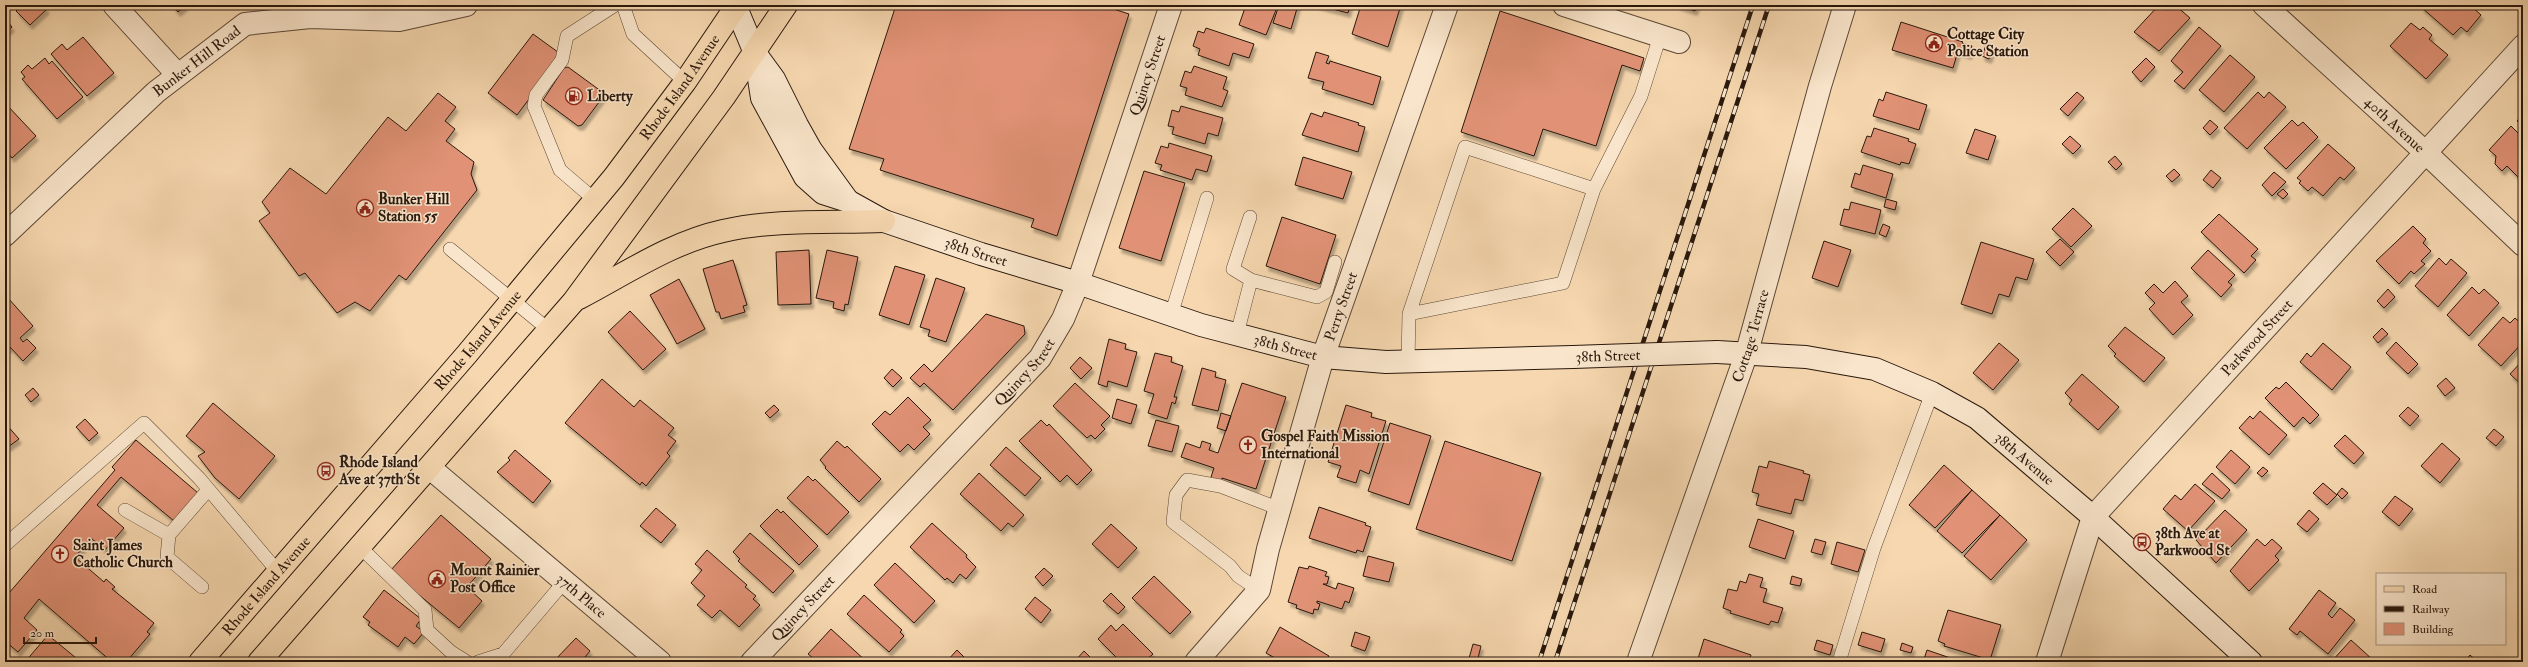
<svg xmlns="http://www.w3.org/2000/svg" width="2528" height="667" viewBox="0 0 2528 667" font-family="'IM FELL Double Pica',serif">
<defs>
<filter id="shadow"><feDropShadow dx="2.5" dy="4.5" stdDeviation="1" flood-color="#0004"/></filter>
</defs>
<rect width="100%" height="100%" fill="#f6d7af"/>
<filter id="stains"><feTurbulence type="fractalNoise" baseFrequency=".005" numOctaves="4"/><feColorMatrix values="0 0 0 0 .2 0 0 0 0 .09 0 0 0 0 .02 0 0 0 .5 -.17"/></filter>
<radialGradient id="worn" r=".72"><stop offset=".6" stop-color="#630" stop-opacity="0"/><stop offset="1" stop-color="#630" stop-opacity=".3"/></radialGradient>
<path fill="#e19276" stroke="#29180c" filter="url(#shadow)" d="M22 5H43L47 9 30 25 16 11Z
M172 5H186L178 12Z
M896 5H1081L1093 9 1095 5H1101L1129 14 1057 236 1031 227 1034 219 880 170 884 159 849 149Z
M1246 5H1262L1276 10 1266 35 1239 25Z
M1279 5H1298L1291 29 1273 23Z
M1317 5H1350L1348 13Z
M1361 5H1401L1388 47 1352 34Z
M1677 5H1697L1695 11Z
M2159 5 2168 10 2175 5 2190 18 2159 51 2134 32Z
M2423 5H2470L2481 15 2467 32 2461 27 2453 35 2421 7Z
M1500 11 1644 58 1640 71 1622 65 1596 146 1543 129 1534 156 1461 132Z
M6 20 12 27 5 33V21Z
M1901 22 1963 42 1962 43 1972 46 1969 55 1958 51 1953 68 1892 50Z
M2411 23 2420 30 2423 27 2432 35 2429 39 2448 55 2426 79 2390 46Z
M2199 27 2221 46 2184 89 2174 81 2183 72 2171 61Z
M1206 28 1254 44 1249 58 1233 53 1229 66 1198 55 1200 49 1193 46 1198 31 1204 33Z
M533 34 562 55 517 115 488 93Z
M83 37 114 73 87 96 51 54 62 44 67 50Z
M1986 45 1993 47 1989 59 1982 56Z
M1316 52 1329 56 1326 63 1329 64 1330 61 1381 77 1373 105 1322 89 1324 82 1308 78Z
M2230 55 2255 77 2224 112 2199 90Z
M45 58 49 64 52 61 83 97 57 119 22 79 25 77 21 72 28 65 32 69Z
M2146 58 2155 67 2141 82 2132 72Z
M1194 66 1227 77 1223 89 1228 91 1222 107 1185 95 1187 88 1180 86 1185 71 1191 73Z
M568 67 605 94 582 125 578 126 543 100 564 68Z
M1886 92 1927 105 1919 130 1873 116 1879 99 1883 101Z
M2077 92 2084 98 2068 116 2060 109Z
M2258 92 2264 98 2269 92 2286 107 2247 149 2224 128Z
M438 93 456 107 445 121 455 129 446 141 474 162 471 174 477 190 406 280 399 275 370 311 355 302 337 313 305 273 299 276 259 221 270 213 262 202 290 168 326 194 388 117 406 131Z
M5 103 36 136 12 158 5 150Z
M1181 106 1223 118 1218 136 1208 133 1205 144 1172 134 1174 127 1168 126 1172 110 1179 112Z
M1324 112 1359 123 1358 125 1365 127 1358 152 1302 135 1311 113 1322 117Z
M2523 114V127L2517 121Z
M2210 120 2218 127 2210 135 2203 128Z
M2292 120 2298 126 2303 122 2318 137 2286 169 2264 148Z
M2511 126 2523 138V182L2507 166 2502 171 2495 164 2496 156 2489 150Z
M1874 128 1909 139 1908 141 1916 144 1909 164 1901 162 1900 165 1861 152 1867 136 1871 137Z
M1975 129 1996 136 1988 160 1966 153Z
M2070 136 2081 146 2073 154 2062 144Z
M1169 143 1212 156 1207 172 1196 169 1192 180 1160 170 1162 165 1155 163 1161 146 1168 148Z
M2328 144 2355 168 2344 180 2340 177 2323 196 2312 187 2308 191 2299 183 2301 181 2297 178Z
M2115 156 2122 164 2116 170 2108 162Z
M1303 157 1352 172 1343 199 1295 185Z
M1863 165 1893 174 1886 198 1851 187 1855 173 1860 175Z
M2174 169 2180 175 2172 182 2166 176Z
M2211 170 2221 178 2213 188 2203 180Z
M1144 171 1185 183 1161 261 1119 248Z
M2274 172 2286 182 2272 196 2262 185Z
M2283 189 2288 194 2283 199 2277 194Z
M1886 199 1897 202 1895 210 1884 207Z
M1851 202 1881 210 1875 234 1840 225 1844 209 1849 210Z
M2073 208 2092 226 2071 247 2052 229Z
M2219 214 2258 249 2251 256 2256 260 2244 273 2201 232Z
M1282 217 1336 235 1320 284 1266 266Z
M1883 224 1890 227 1886 237 1879 234Z
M2413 226 2426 239 2423 243 2431 251 2421 261 2425 264 2414 274 2411 271 2399 284 2376 261Z
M2060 239 2074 252 2060 266 2046 252Z
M1824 241 1851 250 1838 287 1812 278Z
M1981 242 2034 259 2027 280 2016 277 2009 297 1999 294 1992 314 1961 304Z
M809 250 811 304 778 305 776 252Z
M827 250 858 257 848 305 845 304 844 311 833 308 834 302 816 298Z
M2208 250 2235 275 2228 282 2232 285 2221 297 2191 268Z
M2439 258 2446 265 2451 259 2467 273 2438 307 2415 286Z
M733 260 747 305 743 306 745 312 721 319 719 312H716L703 269Z
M895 266 925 275 909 325 879 315Z
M936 278 965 288 946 342 928 336 930 330 920 327Z
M679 279 705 329 677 344 650 295Z
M2175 281 2188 296 2181 302 2193 315 2173 335 2149 309 2155 303 2145 293 2154 284 2163 293Z
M2472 287 2479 294 2484 289 2499 303 2469 336 2447 315Z
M2388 289 2395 297 2384 308 2377 301Z
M8 298 33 326 20 338 23 342 27 339 36 348 23 361 10 347 8 349 5 346V300Z
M630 311 666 349 643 370 608 332Z
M986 314 1024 326 1025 334 953 410 924 383 920 387 910 378 924 364 932 372Z
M2503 317 2510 323 2515 318 2523 325V342L2501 366 2478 345Z
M2125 327 2165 358 2144 382 2114 356 2116 354 2108 346Z
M2382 328 2388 334 2378 343 2373 337Z
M1109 339 1126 344 1125 349 1137 352 1127 387 1108 381 1107 387 1098 384Z
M2396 342 2418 364 2408 374 2386 353Z
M1999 343 2019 360 1993 390 1973 373Z
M2323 343 2351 367 2332 390 2300 362 2307 353 2311 357Z
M1155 353 1172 357 1171 362 1183 366 1174 397H1177L1175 404 1172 402 1167 419 1148 413 1154 394 1144 391Z
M1080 357 1092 368 1081 379 1070 368Z
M2523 360V386L2510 374Z
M1202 368 1216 372 1215 377 1226 380 1218 411 1192 405Z
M892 369 902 378 893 387 884 378Z
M2082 374 2119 407 2098 430 2069 404 2072 400 2065 393Z
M2446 378 2455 388 2445 396 2437 386Z
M602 379 634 407 640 400 674 428 668 435 676 441 667 453 670 456 646 486 642 482 640 485 565 423Z
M2286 382 2319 415 2310 424 2303 417 2294 427 2265 398 2276 387 2279 389Z
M1075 383 1110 416 1101 425 1105 429 1095 439 1091 435 1087 438 1053 406Z
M1242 383 1286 397 1256 489 1222 478 1220 483 1210 480 1214 468 1181 457 1186 443 1200 448 1202 441 1211 444 1209 450 1218 453Z
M33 388 39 395 31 402 25 395Z
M908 397 931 420 923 427 930 434 914 450 908 444 900 452 872 424 885 411 890 415Z
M1117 399 1137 405 1131 424 1112 418Z
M213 403 275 456 239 499 215 478 198 456 205 452 186 436Z
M774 405 779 410 770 418 765 413Z
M1346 405 1372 413 1371 417 1386 421 1369 474 1360 470 1356 483 1337 477 1341 466 1328 462Z
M2408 407 2419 416 2410 426 2399 416Z
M2260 411 2287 435 2269 455 2239 428 2250 416 2253 419Z
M1221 413 1231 416 1226 431 1217 428Z
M85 419 98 433 89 441 76 427Z
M1041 420 1047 426 1049 424 1092 470 1077 485 1067 475 1060 482 1019 441Z
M1156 420 1179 426 1172 452 1148 446Z
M5 423 19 439 8 447 5 443Z
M1390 423 1431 436 1409 505 1368 491Z
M2494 429 2504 437 2496 446 2486 438Z
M2345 435 2364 453 2354 464 2334 446Z
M136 440 198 493 174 521 121 477 97 505 124 528 105 550 91 538 75 557 104 582 106 579 115 587 112 589 154 623 147 632 150 634 127 661 124 659 122 662H112L39 599 24 618 37 630 18 652 5 641V590L9 593 115 470 112 467Z
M837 441 845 448 847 446 881 479 859 502 825 468 826 467 820 460Z
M1445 441 1541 473 1512 561 1416 529Z
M2442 443 2460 459 2440 483 2421 466Z
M1006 447 1041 478 1025 496 990 465Z
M515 450 551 481 533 503 497 472 510 460 508 458Z
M2231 450 2250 467 2235 484 2216 467Z
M1769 461 1804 471 1803 473 1810 475 1803 501 1795 499 1791 514 1756 505 1759 494 1752 492 1759 466 1767 468Z
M1944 465 1972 490 1935 528 1909 505Z
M2263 467 2268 471 2262 477 2257 473Z
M979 473 1024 515 1013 527 1008 523 1001 531 960 494Z
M2212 473 2230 490 2222 499 2202 484Z
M808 476 813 481 815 479 849 512 827 535 787 498Z
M2323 483 2337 495 2327 505 2313 493Z
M2195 484 2215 501 2188 531 2163 509 2175 495 2181 500Z
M2342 488 2348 493 2342 499 2337 494Z
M1972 490 2000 515 1962 553 1937 531Z
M2395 496 2413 509 2399 526 2382 512Z
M1319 507 1366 523 1365 525 1371 527 1363 552 1357 550 1356 553 1309 538Z
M656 508 676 525 661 543 640 526Z
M777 509 781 513 783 511 818 546 799 565 760 526Z
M2225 510 2247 530 2216 563 2196 540Z
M2309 510 2319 519 2307 532 2297 524Z
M441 515 491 559 467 587 482 601 459 628 390 571Z
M2000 515 2027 540 1991 580 1964 556Z
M1758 519 1794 531 1785 559 1749 547Z
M932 523 967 555 966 557 976 567 966 579 960 574 953 583 947 578 945 580 910 547Z
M1111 524 1137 548 1118 568 1092 544Z
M750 533 794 571 773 593 738 561 740 559 733 552Z
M1815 539 1826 542 1822 555 1811 552Z
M2257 539 2265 546 2272 539 2282 548 2275 556 2279 560 2249 591 2230 571Z
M1837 542 1865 550 1858 572 1831 564Z
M707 550 747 585 745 587 756 596 753 599 760 605 739 627 720 610 712 618 697 605 705 596 691 583 702 570 695 564Z
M1368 556 1394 563 1389 582 1363 576Z
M895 563 935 601 914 623 874 585Z
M1309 566 1327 572 1325 576 1329 577 1327 584H1323L1336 589 1338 583 1354 588 1349 603 1345 601 1342 609 1317 601V603L1320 604 1318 610 1314 609 1313 614 1296 608 1297 605 1288 602 1299 567 1308 569Z
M1044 568 1053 576 1043 586 1035 577Z
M1749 574 1763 578 1760 587 1767 589 1763 602 1783 608 1778 623 1771 621 1769 625 1730 613 1731 611 1723 608 1728 589 1737 591 1740 581 1746 583Z
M1154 576 1191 612 1170 634 1132 598Z
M1792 576 1802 579 1800 586 1790 584Z
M384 590 421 619 416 626 424 632 414 644 405 637 398 647 368 625 370 622 363 617Z
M2319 590 2336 603 2328 614 2332 618 2340 608 2355 620 2328 654 2300 631 2297 635 2289 629Z
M1111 593 1125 607 1118 614 1103 601Z
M864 595 902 630 900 632 904 636 889 652 847 614Z
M1035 597 1051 610 1041 623 1025 609Z
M1948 610 2001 625 1990 660 1944 646 1945 644 1938 641Z
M1123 624 1153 654 1144 662H1121L1098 639 1111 625 1116 631Z
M1280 627 1329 656 1325 662H1282L1266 653Z
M831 629 867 662H818L808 654Z
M1355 632 1370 637 1365 651 1351 646Z
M1862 632 1885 639 1881 652 1858 645Z
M48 635 81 662H25Z
M576 638 590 651 585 657 591 662H553Z
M1704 639 1751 655 1749 662H1697Z
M1817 640 1833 645 1830 655 1814 650Z
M2351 640 2373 660 2372 662H2331Z
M1902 643 1913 647 1911 653 1900 650Z
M1473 644 1481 646 1477 662H1468Z
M957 650 968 661 967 662 947 661Z
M1927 650 1962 662H1923Z
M1084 651 1095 662H1074Z
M2470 655 2478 662H2464Z"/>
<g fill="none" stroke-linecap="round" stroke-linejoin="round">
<g stroke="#5c4835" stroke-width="14">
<path id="service" d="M623 5 633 34 685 82
M1594 189 1641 96 1660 36
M595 200 560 170 534 106 536 95 562 60 567 36 615 5
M450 249 549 330
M1251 280 1317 297 1326 292 1335 262
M1171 315 1207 198
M1237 334 1251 280 1233 269 1250 217
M1408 361 1409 314 1465 147 1594 189 1563 283 1409 314
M125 510 169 535 208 490
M169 535 167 557 202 587
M5 545 144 423 199 478 279 573
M360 547 425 610 427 630 451 652 467 662
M1259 590 1238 576 1230 566 1173 522 1176 495 1187 480 1220 486 1280 509
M478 662 503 654 565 581
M1839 662 1874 548 1932 393"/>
</g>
<g stroke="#5c4835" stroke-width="24">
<g id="minor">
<path d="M114 5 177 74"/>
<path d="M1564 5 1679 42"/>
<path id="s1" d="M2264 5 2426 153 2523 245"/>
<path id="s2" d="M5 235 156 92 245 24 310 17 399 20 466 5"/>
<path id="s3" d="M430 468 660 662"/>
<path id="s4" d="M752 662 1040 358 1063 319 1078 283 1171 5"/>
<path id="s5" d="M1196 662 1259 590 1268 549 1323 357 1447 5"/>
<path id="s6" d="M1638 662 1747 352 1820 86 1845 5"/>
<path id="s7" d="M2047 662 2093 517 2523 46"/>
</g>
</g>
<g stroke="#29180c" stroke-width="24">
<g id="secondary">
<path d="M735 5 755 53 774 79 797 125 811 150 848 201"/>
<path id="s8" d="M755 53 762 98 805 177 823 193 848 201 884 221 981 254 1078 283 1201 325 1323 357 1386 362 1573 357"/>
<path id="s9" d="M1717 352 1806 357 1875 369 1932 393 1977 418 2093 517 2251 662"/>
</g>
</g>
<g stroke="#29180c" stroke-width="24">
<g id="primary">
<path d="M579 298C625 274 672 242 723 231 775 219 830 223 884 221"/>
<path id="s10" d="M200 662 467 354 614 177 685 82 737 5"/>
<path d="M259 662 573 302 724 97 786 5"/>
</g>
</g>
<use href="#service" stroke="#f9e5cb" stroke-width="13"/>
<use href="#minor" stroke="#f9e5cb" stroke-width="22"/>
<use href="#secondary" stroke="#f9e5cb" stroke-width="22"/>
<use href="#primary" stroke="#f6d7af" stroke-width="22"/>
<g stroke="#29180c" stroke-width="4.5">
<path id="rail" d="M1539 662 1753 5
M1555 662 1769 5"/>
</g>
<use href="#rail" stroke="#f9e5cb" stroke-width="3" stroke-dasharray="9" stroke-linecap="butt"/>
<g stroke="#29180c" stroke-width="24" stroke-linecap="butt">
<g id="secondary-bridge">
<path id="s11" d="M1573 357 1717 352"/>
</g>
</g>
<use href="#secondary-bridge" stroke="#f9e5cb" stroke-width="22"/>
</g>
<defs>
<g id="civic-ring" transform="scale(0.9)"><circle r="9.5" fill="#f9e5cb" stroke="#8f2418" stroke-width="1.5"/><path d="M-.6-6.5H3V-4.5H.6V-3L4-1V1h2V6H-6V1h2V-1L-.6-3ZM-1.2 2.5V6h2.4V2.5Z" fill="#8f2418"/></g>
<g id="fuel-ring" transform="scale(0.9)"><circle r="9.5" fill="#f9e5cb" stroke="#8f2418" stroke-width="1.5"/><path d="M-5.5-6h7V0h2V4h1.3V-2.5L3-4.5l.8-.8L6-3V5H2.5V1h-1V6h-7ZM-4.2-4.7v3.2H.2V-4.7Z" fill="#8f2418"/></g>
<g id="church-ring" transform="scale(0.9)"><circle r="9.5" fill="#f9e5cb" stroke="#8f2418" stroke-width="1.5"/><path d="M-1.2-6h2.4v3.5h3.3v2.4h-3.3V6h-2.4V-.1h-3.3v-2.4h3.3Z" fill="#8f2418"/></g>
<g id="bus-ring" transform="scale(0.9)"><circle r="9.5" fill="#f9e5cb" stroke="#8f2418" stroke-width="1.5"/><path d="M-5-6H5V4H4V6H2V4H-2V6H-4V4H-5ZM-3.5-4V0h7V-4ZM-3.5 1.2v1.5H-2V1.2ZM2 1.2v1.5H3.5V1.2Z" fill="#8f2418"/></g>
</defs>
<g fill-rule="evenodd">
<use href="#civic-ring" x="1934" y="43"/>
<use href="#fuel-ring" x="574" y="96"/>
<use href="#civic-ring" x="365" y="208"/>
<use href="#church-ring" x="1248" y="445"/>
<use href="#bus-ring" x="326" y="471"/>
<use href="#bus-ring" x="2142" y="542"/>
<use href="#church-ring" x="60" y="554"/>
<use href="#civic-ring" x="437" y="579"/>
</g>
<g text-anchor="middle" stroke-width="3" stroke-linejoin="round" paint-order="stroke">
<g font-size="15" font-weight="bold" fill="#29180c" stroke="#f9e5cb" text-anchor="start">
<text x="1947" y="39">Cottage City<tspan x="1947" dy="17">Police Station</tspan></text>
<text x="587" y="101">Liberty</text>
<text x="378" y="204">Bunker Hill<tspan x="378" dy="17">Station 55</tspan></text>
<text x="1261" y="441">Gospel Faith Mission<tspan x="1261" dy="17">International</tspan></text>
<text x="339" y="467">Rhode Island<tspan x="339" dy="17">Ave at 37th St</tspan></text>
<text x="2155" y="538">38th Ave at<tspan x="2155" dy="17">Parkwood St</tspan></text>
<text x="73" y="550">Saint James<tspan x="73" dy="17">Catholic Church</tspan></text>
<text x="450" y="575">Mount Rainier<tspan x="450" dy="17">Post Office</tspan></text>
</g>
<g font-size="15" fill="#29180c" stroke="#f9e5cb">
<text dy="5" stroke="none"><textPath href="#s2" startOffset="259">Bunker Hill Road</textPath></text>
<text dy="5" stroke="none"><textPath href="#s4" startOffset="722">Quincy Street</textPath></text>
<text dy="5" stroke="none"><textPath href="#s10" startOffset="749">Rhode Island Avenue</textPath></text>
<text dy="5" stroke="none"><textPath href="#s1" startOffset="177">40th Avenue</textPath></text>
<text dy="5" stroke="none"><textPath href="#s8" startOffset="324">38th Street</textPath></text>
<text dy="5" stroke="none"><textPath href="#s5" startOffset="391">Perry Street</textPath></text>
<text dy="5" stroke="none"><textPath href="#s6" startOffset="345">Cottage Terrace</textPath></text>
<text dy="5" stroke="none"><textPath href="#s7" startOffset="395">Parkwood Street</textPath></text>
<text dy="5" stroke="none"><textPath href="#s10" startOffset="425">Rhode Island Avenue</textPath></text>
<text dy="5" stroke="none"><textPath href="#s8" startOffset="648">38th Street</textPath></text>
<text dy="5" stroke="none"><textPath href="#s11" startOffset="35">38th Street</textPath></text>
<text dy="5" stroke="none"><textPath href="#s4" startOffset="398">Quincy Street</textPath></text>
<text dy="5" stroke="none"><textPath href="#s9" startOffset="335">38th Avenue</textPath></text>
<text dy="5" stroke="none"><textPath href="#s10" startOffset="101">Rhode Island Avenue</textPath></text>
<text dy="5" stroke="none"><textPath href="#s3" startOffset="198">37th Place</textPath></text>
<text dy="5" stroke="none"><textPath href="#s4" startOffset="74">Quincy Street</textPath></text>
</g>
</g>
<rect width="2528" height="667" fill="none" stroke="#f6d7af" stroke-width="20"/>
<rect x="6" y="6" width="2516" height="655" fill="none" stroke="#29180c" stroke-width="2"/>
<rect x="10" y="10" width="2508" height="647" fill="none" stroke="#29180c"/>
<rect x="2376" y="573" width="130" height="72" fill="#f9e5cb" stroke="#a6937f"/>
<rect x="2384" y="586" width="20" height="6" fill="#f6d7af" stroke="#a6937f"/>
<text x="2412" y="593" font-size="12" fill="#29180c">Road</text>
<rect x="2384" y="606" width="20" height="6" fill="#29180c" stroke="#a6937f"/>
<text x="2412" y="613" font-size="12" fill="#29180c">Railway</text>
<rect x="2384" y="623" width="20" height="12" fill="#e19276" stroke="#a6937f"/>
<text x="2412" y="633" font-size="12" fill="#29180c">Building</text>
<path d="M24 637v6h72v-6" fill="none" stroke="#29180c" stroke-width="2"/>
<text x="30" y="637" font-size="12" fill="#29180c" stroke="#f9e5cb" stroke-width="3" paint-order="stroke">20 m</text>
<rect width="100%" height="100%" filter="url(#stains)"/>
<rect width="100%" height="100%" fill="url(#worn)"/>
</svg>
